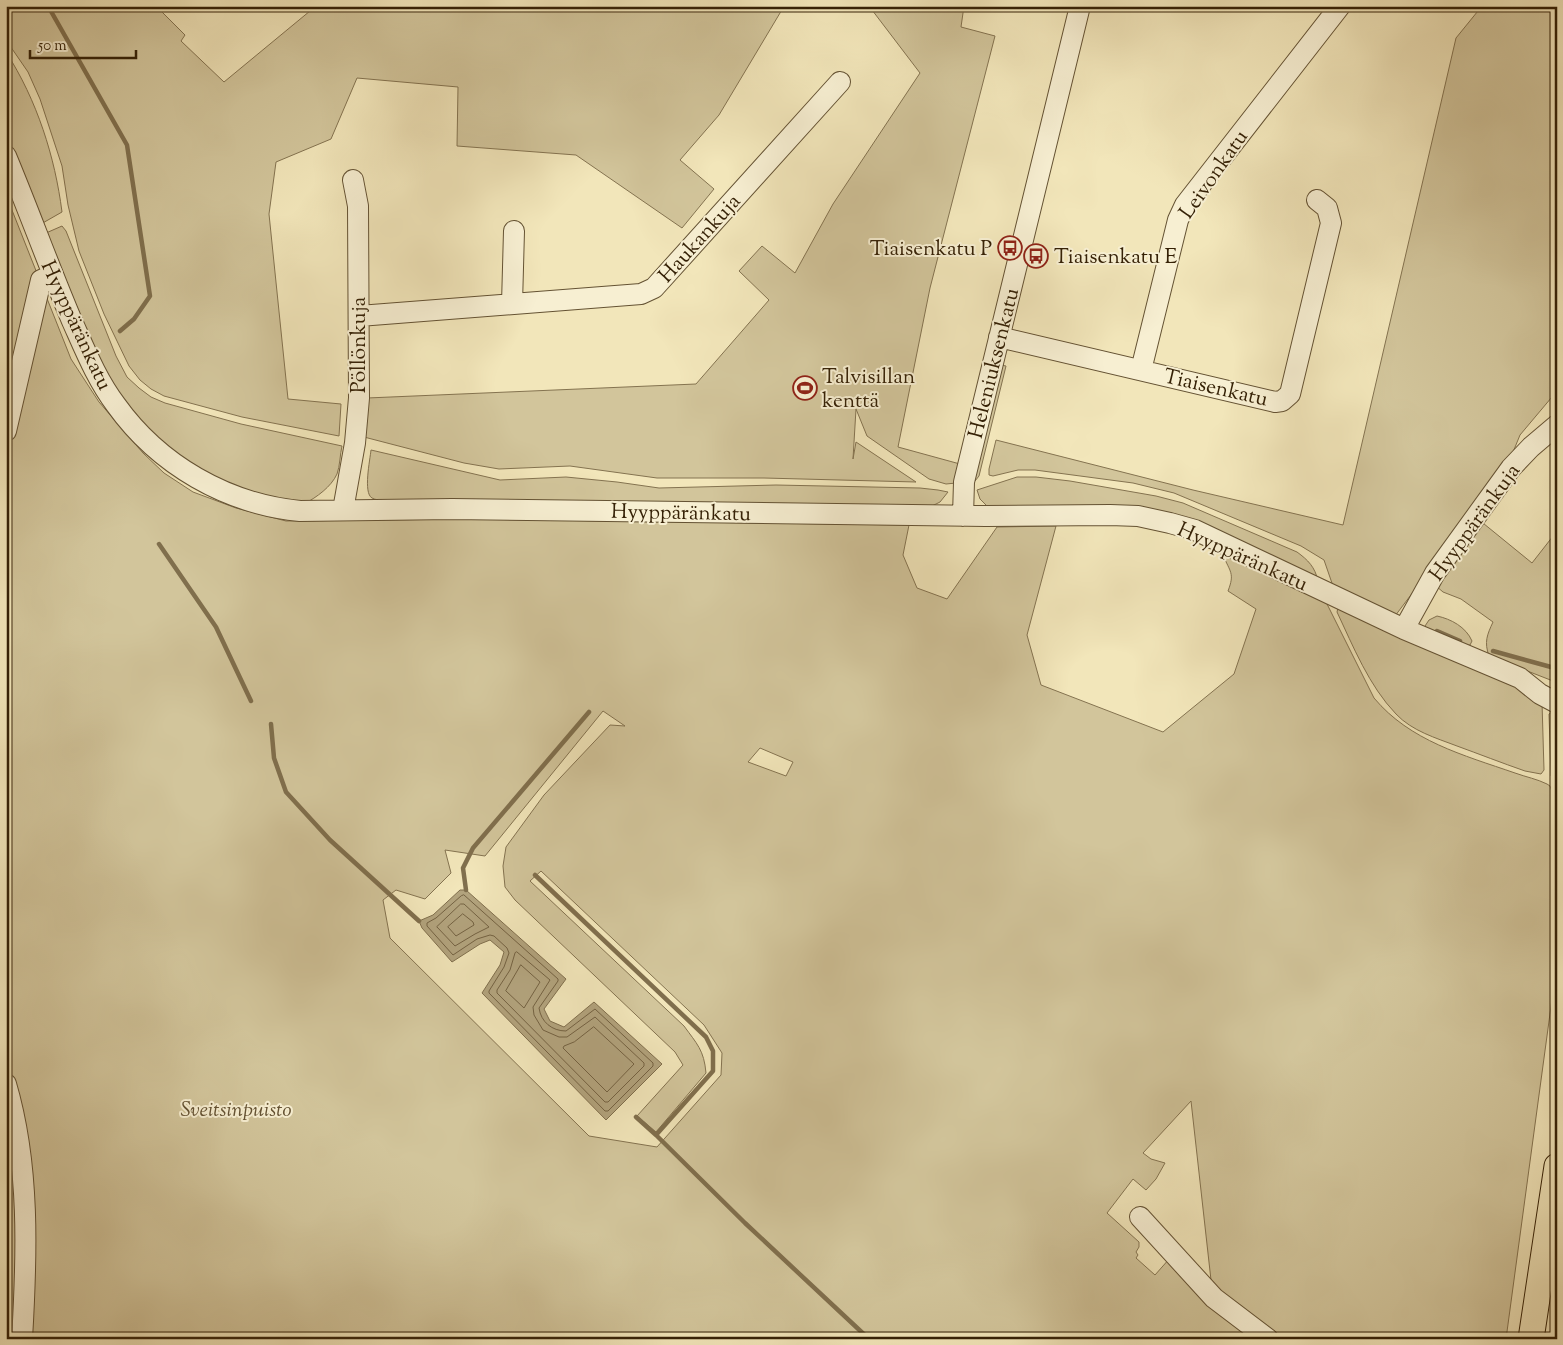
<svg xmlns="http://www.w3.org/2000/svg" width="1563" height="1345" viewBox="0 0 1563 1345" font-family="'Sorts Mill Goudy',serif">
<rect width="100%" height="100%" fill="#f2e6ba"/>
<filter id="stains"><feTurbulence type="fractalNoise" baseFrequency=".004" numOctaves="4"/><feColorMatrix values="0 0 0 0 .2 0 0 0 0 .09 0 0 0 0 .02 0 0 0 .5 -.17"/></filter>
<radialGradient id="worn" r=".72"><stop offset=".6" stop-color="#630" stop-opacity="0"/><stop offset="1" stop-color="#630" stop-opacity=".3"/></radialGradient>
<path fill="#d2c59b" stroke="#847350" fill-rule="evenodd" d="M6 6H156L185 35 181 41 224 82 316 6H786L780 13 719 115 680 160 714 189 682 228 576 155 457 146 458 87 357 78 331 139 276 162 269 214 288 399 341 404 339 436 242 417 164 396 151 389 140 380 129 366 104 314 79 251 68 205 62 166 40 99 28 72 6 40Z
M869 6H964L961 27 995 36 930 288 898 447 960 464 956 483 946 484 929 479 867 436 856 409 853 459 856 442 916 482 764 478H657L570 466 499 469 464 463 364 437 367 398 696 384 769 300 739 271 762 246 795 273 833 204 920 73Z
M1482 6H1557V391L1520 435 1511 457 1472 514 1395 616 1334 589 1324 560 1301 546 1174 493 1133 483 1035 470H1018L993 476 989 475V469L996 440 1193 490 1343 525 1456 38Z
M6 52C37 100 55 157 62 212L41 224 6 135Z
M6 195 71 359 99 402 143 453 164 473 193 492 236 508 286 521 464 519 909 525 903 555 917 588 947 599 997 527 1056 526 1027 635 1041 685 1163 732 1234 674 1256 609 1228 591C1235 573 1230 572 1223 555L1226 553 1326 602 1374 698C1410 741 1463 755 1515 773 1526 777 1537 779 1547 784L1550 786 1557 806V962L1506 1339H6ZM603 711 625 726 610 725 544 795 506 847 503 866 505 887 515 900 675 1052 683 1065 637 1116 656 1132 706 1073C704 1050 697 1044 684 1026L530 881 541 871 704 1025 722 1053 721 1075 657 1147 589 1136 390 938 383 900 396 890 425 899 451 873 445 850 485 856ZM760 748 793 762 786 776 748 762ZM1191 1101 1211 1280 1218 1306 1170 1258 1155 1275 1136 1258 1138 1255 1136 1252 1139 1247V1242L1107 1213 1133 1179 1146 1190 1156 1179 1165 1163 1151 1159 1143 1153Z
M62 226 66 231 116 356 127 377 139 388 151 397 165 403 241 424 342 446C340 454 340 466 337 474 331 487 317 497 304 504L242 491 181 459 152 433 131 410 114 386 100 362 46 233Z
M1001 365 1006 366 979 476 975 481 974 475Z
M371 450 500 480 566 477 617 482 659 488 776 485 920 488 938 490 948 492 940 502 932 506 384 501C381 500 375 500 372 498 363 493 370 460 371 450Z
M1017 477H1036L1070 481 1156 496 1183 503 1297 552C1308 560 1315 567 1318 581L1196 523 989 508 980 499 977 490Z
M1478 519 1532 563 1557 531V674L1553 681 1489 656C1484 642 1487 635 1493 622L1461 599 1443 592 1436 586Z
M1338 608 1505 680 1542 702 1544 770 1541 774 1525 771C1502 763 1479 754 1457 746 1436 738 1412 731 1396 714 1369 686 1353 646 1337 612Z
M1437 616C1451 619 1466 627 1472 641L1470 645 1466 646 1427 631 1425 626 1429 620Z
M1553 711 1557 715V781L1551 776 1549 714Z"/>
<path fill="#b2a37d" stroke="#806f4d" d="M460 890H466L566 979 544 1009 550 1021 564 1027 594 1002 662 1064 606 1120 482 993 500 965 504 952 490 940 480 944 452 962 422 928 419 921 433 915Z"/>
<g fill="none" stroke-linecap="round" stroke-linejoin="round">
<path stroke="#746242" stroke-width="1" d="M464 895 558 979V981L539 1008C541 1022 552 1031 566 1031L595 1009 653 1063V1066L608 1111H605L489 993V991L504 967 509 953 507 948 494 936 490 935 477 939 453 955 427 926V923L436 918 461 896Z
M461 904H464L489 927 475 934 455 946 437 927Z
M463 914 473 922 474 925 456 936 448 927Z
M517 952 550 980 533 1007 534 1015 543 1030 559 1037H567L595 1017 644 1063V1066L608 1102H605L497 993V990L510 970 515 953Z
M521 965 540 982 524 1008 506 991Z
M594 1027 634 1064 607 1092 563 1048 564 1046 574 1042Z"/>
<path stroke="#806f4d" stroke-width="4.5" d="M48 6 127 145 150 296 134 319 120 331
M159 544 216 627 251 701
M1437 631 1460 641
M1493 651 1551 667
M271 724 274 758 286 792 330 840 419 921
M535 875 706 1037 713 1051V1071L656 1135
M466 890 463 868 473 848 589 712
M636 1117 656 1135 745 1223 869 1339"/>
<g stroke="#645233" stroke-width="22">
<path id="minor" d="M6 156C29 211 49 267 72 321 85 350 97 380 116 405 159 465 227 504 300 511L452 509 986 516 1110 515 1138 516 1170 523 1195 530 1404 629 1520 678 1540 694 1557 703
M512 304 514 231
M359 316 641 294 654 288 840 82
M999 337 1275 402 1282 401 1290 394 1331 223 1327 208 1317 200
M1141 370 1178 220 1185 205 1340 6
M6 431 41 280 52 275
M343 510 355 443 359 398 358 206 353 180
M963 516 964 482 1080 6
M1404 629 1435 573 1511 468 1531 447 1557 425
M6 1084C30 1165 27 1255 22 1339
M1140 1217 1214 1298 1268 1339"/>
</g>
<g stroke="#352106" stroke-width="27">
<path id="major" d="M1531 1339 1557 1166"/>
</g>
<use href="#minor" stroke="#f7efd2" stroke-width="20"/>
<use href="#major" stroke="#f2e6ba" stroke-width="25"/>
</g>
<defs>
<g id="bus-ring" transform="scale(1.25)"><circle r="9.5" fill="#f7efd2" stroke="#8f2418" stroke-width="1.5"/><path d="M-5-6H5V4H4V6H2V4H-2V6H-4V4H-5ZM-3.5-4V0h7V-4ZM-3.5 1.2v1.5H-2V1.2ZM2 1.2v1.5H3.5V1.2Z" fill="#8f2418"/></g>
<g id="stadium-ring" transform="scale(1.25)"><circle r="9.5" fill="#f7efd2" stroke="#8f2418" stroke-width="1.5"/><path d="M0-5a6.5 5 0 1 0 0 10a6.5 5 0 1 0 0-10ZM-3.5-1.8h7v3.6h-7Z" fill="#8f2418"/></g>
</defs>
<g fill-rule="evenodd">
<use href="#bus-ring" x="1010" y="248"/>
<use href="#bus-ring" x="1036" y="256"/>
<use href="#stadium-ring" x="805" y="388"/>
</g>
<g text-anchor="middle" stroke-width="4" stroke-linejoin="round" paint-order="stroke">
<g font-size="21" fill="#352106" stroke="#f7efd2">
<text transform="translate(1213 174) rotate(-55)" y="7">Leivonkatu</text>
<text transform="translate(699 238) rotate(-48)" y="7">Haukankuja</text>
<text transform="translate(77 325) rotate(65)" y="7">Hyyppäränkatu</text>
<text transform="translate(358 345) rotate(-90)" y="7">Pöllönkuja</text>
<text transform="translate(993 363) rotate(-76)" y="7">Heleniuksenkatu</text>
<text transform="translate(1216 387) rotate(13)" y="7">Tiaisenkatu</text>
<text transform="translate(681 512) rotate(1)" y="7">Hyyppäränkatu</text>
<text transform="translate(1474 522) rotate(-54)" y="7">Hyyppäränkuja</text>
<text transform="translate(1243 556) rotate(24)" y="7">Hyyppäränkatu</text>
</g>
<g font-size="21" fill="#352106" stroke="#f7efd2" text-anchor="start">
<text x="992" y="255" text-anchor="end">Tiaisenkatu P</text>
<text x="1054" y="263">Tiaisenkatu E</text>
<text x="822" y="383">Talvisillan<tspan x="822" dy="24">kenttä</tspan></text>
</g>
<g font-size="21" font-style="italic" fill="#645233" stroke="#f7efd2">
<text x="236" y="1116">Sveitsinpuisto</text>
</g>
</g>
<rect width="1563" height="1345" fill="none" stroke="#f2e6ba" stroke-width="25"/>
<rect x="8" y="8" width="1548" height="1330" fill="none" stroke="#352106" stroke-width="2.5"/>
<rect x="12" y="12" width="1538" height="1320" fill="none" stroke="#352106"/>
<path d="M30 50v8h106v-8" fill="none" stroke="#352106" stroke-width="2.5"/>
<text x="38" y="50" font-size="15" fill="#352106" stroke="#f7efd2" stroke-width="4" paint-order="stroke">50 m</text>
<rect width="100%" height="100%" filter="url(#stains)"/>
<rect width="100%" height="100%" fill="url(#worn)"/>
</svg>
